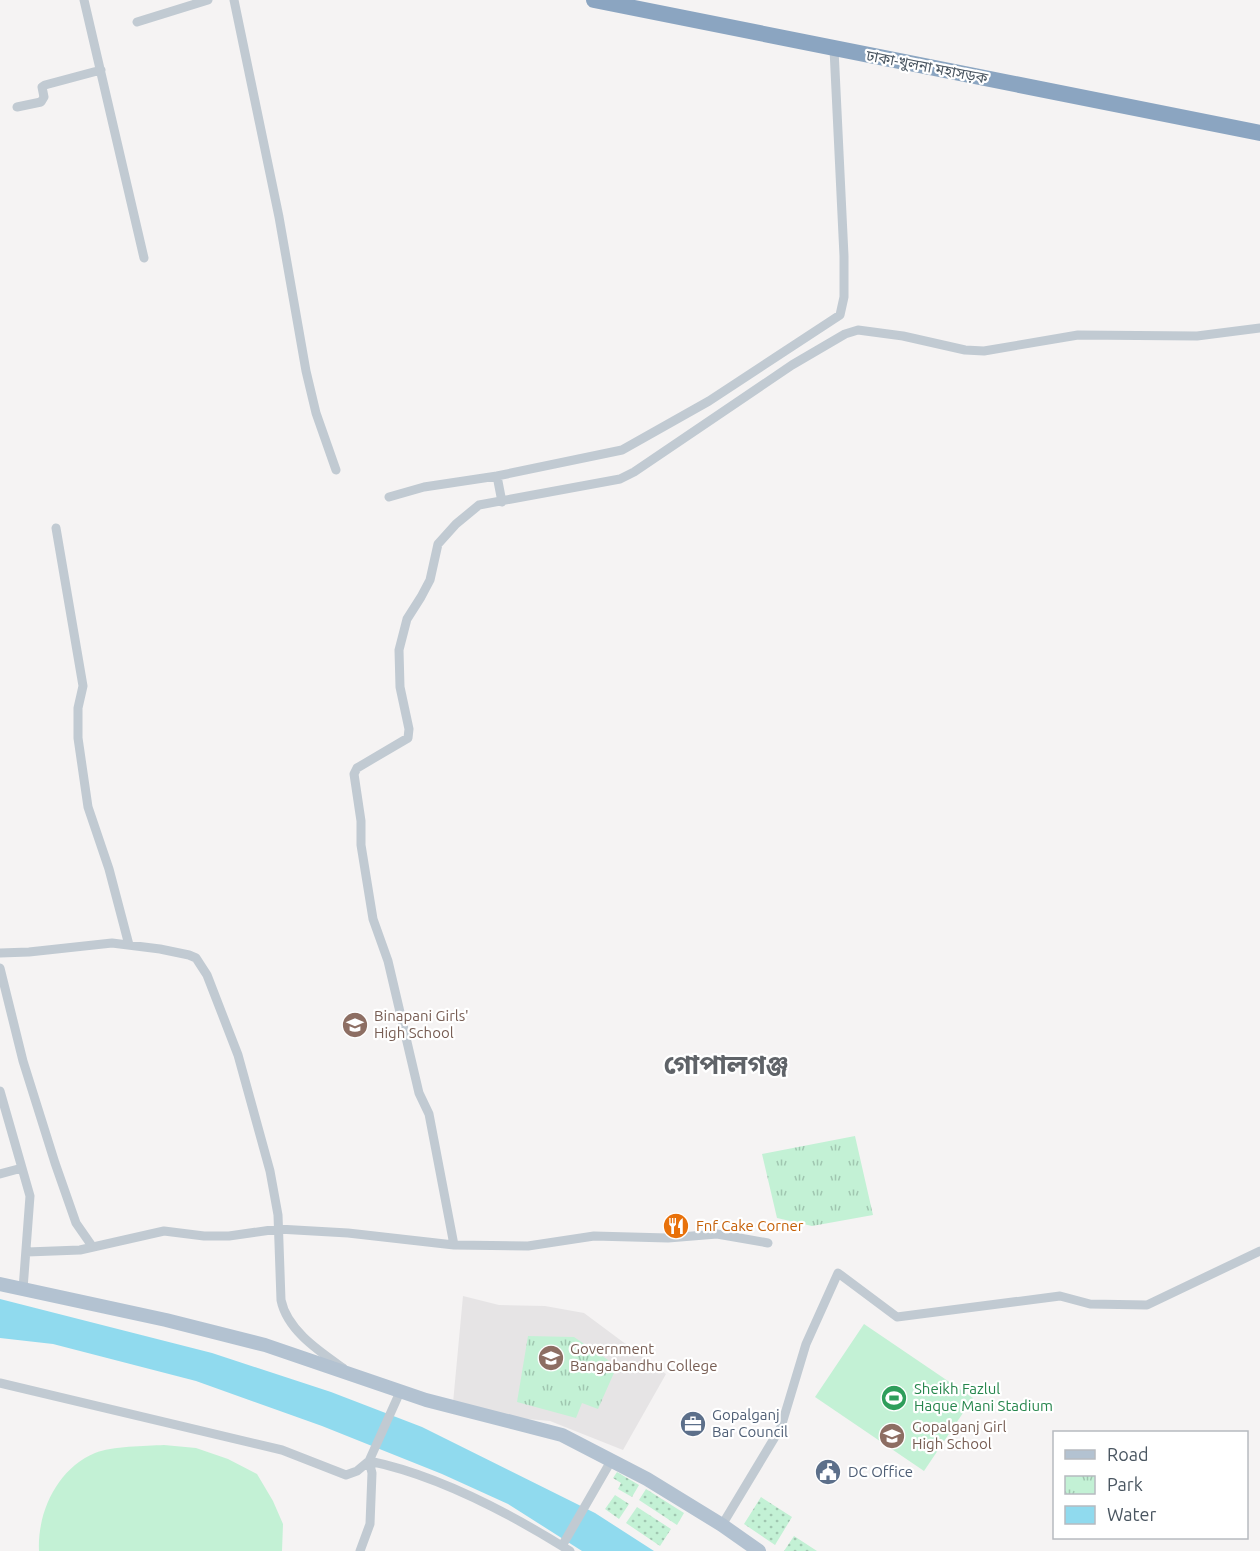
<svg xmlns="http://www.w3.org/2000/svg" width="1260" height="1551" viewBox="0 0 1260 1551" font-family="Ubuntu,'Noto Sans Bengali',sans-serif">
<defs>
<pattern id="grass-dots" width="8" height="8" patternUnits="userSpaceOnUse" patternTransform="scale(1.5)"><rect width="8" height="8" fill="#c3f1d5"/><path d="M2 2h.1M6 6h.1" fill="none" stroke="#a0c6b0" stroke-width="1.8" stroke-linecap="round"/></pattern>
<pattern id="park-tufts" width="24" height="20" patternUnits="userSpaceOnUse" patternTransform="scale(1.5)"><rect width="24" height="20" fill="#c3f1d5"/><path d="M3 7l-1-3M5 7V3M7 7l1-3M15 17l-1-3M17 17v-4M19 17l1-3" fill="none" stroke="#a0c6b0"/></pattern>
</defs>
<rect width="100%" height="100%" fill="#f5f3f3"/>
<path fill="#e6e4e5" d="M463 1296 499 1305 545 1306 584 1313 666 1374 623 1450 550 1421 506 1417 453 1403Z"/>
<path fill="url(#grass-dots)" d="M617 1472 639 1485 632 1497 618 1489 621 1483 613 1478Z
M646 1489 684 1513 677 1525 639 1500Z
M615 1495 629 1504 619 1519 605 1509Z
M761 1497 792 1517 775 1545 744 1524Z
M637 1507 671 1529 660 1546 626 1523Z
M794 1536 817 1551H784Z"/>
<path fill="url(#park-tufts)" d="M855 1136 873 1215 812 1226 777 1218 762 1154Z
M528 1336 574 1337 617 1366 598 1409 582 1403 576 1418 517 1402Z"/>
<path fill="#c3f1d5" d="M864 1324 973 1398 924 1471 815 1397Z
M164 1445 196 1448 228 1459 257 1474 273 1501 283 1524 282 1551H39C37 1512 58 1468 95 1453 112 1446 145 1446 164 1445Z"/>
<path fill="#90daee" d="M0 1299 212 1353 331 1392 422 1427 595 1513 654 1551H582L508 1504 442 1474 322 1426 196 1381 53 1344 0 1338Z"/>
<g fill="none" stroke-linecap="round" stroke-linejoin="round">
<path stroke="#c1cad2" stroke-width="9" d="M84 0 144 258
M234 0 279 217 306 371 316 413 336 470
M137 22 208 0
M17 107 41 102 44 97 42 87 45 85 101 70
M389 497 424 487 497 476
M502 502 497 476 622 450 709 401 840 315 844 297V256L834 49
M56 528 83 686 78 708V738L88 807 109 869 129 945
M0 953 29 952 112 943 160 949 189 955 196 958 207 975 238 1055 270 1171 278 1215 281 1300C287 1330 319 1351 343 1368
M0 968 23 1061 55 1163 76 1223 92 1246
M0 1091 30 1196 23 1289
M0 1174 22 1168
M454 1245 429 1114 419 1093 388 961 373 919 361 845V821L354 774 357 768 408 738 409 729 400 687 399 650 407 619 421 597 430 580 438 544 456 524 479 505 620 479 634 472 792 365 845 334 858 330 903 336 965 350 984 351 1078 335 1197 336 1260 328
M27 1252 80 1250 164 1231 204 1236H229L278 1229 348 1233 454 1245 528 1246 594 1236 668 1238 717 1234 768 1243
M0 1383 282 1450 346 1475 357 1471 369 1461 400 1392
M369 1461C438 1475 511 1514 570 1551
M722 1525 781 1427 806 1344 838 1273 897 1317 1060 1296 1090 1304 1147 1305 1260 1251
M562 1546 611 1461
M360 1551 370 1524 372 1473 369 1461"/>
<path stroke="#b3c2d1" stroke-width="14" d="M0 1284 166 1320 265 1345 426 1400 562 1435 647 1479 722 1525 759 1551"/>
<path stroke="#8ba5c1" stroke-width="16" d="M594 0 1260 133"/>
</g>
<defs>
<g id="school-disc" transform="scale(1.35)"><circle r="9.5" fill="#8d6e63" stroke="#fff"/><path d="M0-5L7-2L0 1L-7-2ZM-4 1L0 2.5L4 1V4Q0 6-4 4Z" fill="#fff"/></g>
<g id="restaurant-disc" transform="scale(1.35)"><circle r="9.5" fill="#e8710a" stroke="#fff"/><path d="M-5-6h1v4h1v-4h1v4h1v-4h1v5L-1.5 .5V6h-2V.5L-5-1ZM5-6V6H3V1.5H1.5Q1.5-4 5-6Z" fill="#fff"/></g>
<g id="university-disc" transform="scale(1.35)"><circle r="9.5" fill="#8d6e63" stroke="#fff"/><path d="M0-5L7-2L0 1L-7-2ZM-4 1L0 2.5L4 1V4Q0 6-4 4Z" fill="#fff"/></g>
<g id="stadium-disc" transform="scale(1.35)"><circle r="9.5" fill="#2e9e5b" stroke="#fff"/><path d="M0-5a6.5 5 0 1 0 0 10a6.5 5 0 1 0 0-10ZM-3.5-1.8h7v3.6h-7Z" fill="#fff"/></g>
<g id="office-disc" transform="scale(1.35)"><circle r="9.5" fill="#5c6f8a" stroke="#fff"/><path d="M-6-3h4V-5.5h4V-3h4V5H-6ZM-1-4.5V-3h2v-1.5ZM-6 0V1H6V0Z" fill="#fff"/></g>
<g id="civic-disc" transform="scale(1.35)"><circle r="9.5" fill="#5c6f8a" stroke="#fff"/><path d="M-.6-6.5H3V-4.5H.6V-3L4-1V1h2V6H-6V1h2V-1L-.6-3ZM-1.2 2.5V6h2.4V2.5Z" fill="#fff"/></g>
</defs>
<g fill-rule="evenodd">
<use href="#school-disc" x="355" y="1025"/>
<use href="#restaurant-disc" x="676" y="1226"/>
<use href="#university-disc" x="551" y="1358"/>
<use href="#stadium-disc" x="894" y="1398"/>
<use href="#office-disc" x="693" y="1424"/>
<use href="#school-disc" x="892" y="1436"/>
<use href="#civic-disc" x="828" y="1472"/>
</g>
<g text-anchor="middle" stroke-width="4.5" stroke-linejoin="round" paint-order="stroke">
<g font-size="15" fill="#4a5661" stroke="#fff">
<text transform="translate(927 67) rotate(11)" y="5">ঢাকা-খুলনা মহাসড়ক</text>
</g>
<g font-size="15" fill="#785e54" stroke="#fff" text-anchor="start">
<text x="374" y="1021">Binapani Girls'<tspan x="374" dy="17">High School</tspan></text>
<text x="570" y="1354">Government<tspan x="570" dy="17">Bangabandhu College</tspan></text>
<text x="912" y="1432">Gopalganj Girl<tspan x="912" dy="17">High School</tspan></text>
</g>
<g font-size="15" fill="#c56008" stroke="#fff" text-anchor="start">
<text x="696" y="1231">Fnf Cake Corner</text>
</g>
<g font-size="15" fill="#27864d" stroke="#fff" text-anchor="start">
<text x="914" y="1394">Sheikh Fazlul<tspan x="914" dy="17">Haque Mani Stadium</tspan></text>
</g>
<g font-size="15" fill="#4e5e75" stroke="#fff" text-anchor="start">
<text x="712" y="1420">Gopalganj<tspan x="712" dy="17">Bar Council</tspan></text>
<text x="848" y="1477">DC Office</text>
</g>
<g font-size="27" font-weight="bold" fill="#5f6368" stroke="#fff">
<text x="726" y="1074">গোপালগঞ্জ</text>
</g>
</g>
<rect x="1053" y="1431" width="195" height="108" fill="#ffffff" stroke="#b7bbc0" stroke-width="1.5"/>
<rect x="1065" y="1450" width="30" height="9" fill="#b3c2d1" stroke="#b7bbc0" stroke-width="1.5"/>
<text x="1107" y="1461" font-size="18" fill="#4a5661">Road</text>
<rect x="1065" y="1476" width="30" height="18" fill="url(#park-tufts)" stroke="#b7bbc0" stroke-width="1.5"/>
<text x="1107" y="1491" font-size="18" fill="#4a5661">Park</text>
<rect x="1065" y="1506" width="30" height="18" fill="#90daee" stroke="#b7bbc0" stroke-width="1.5"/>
<text x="1107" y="1521" font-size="18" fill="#4a5661">Water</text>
</svg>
